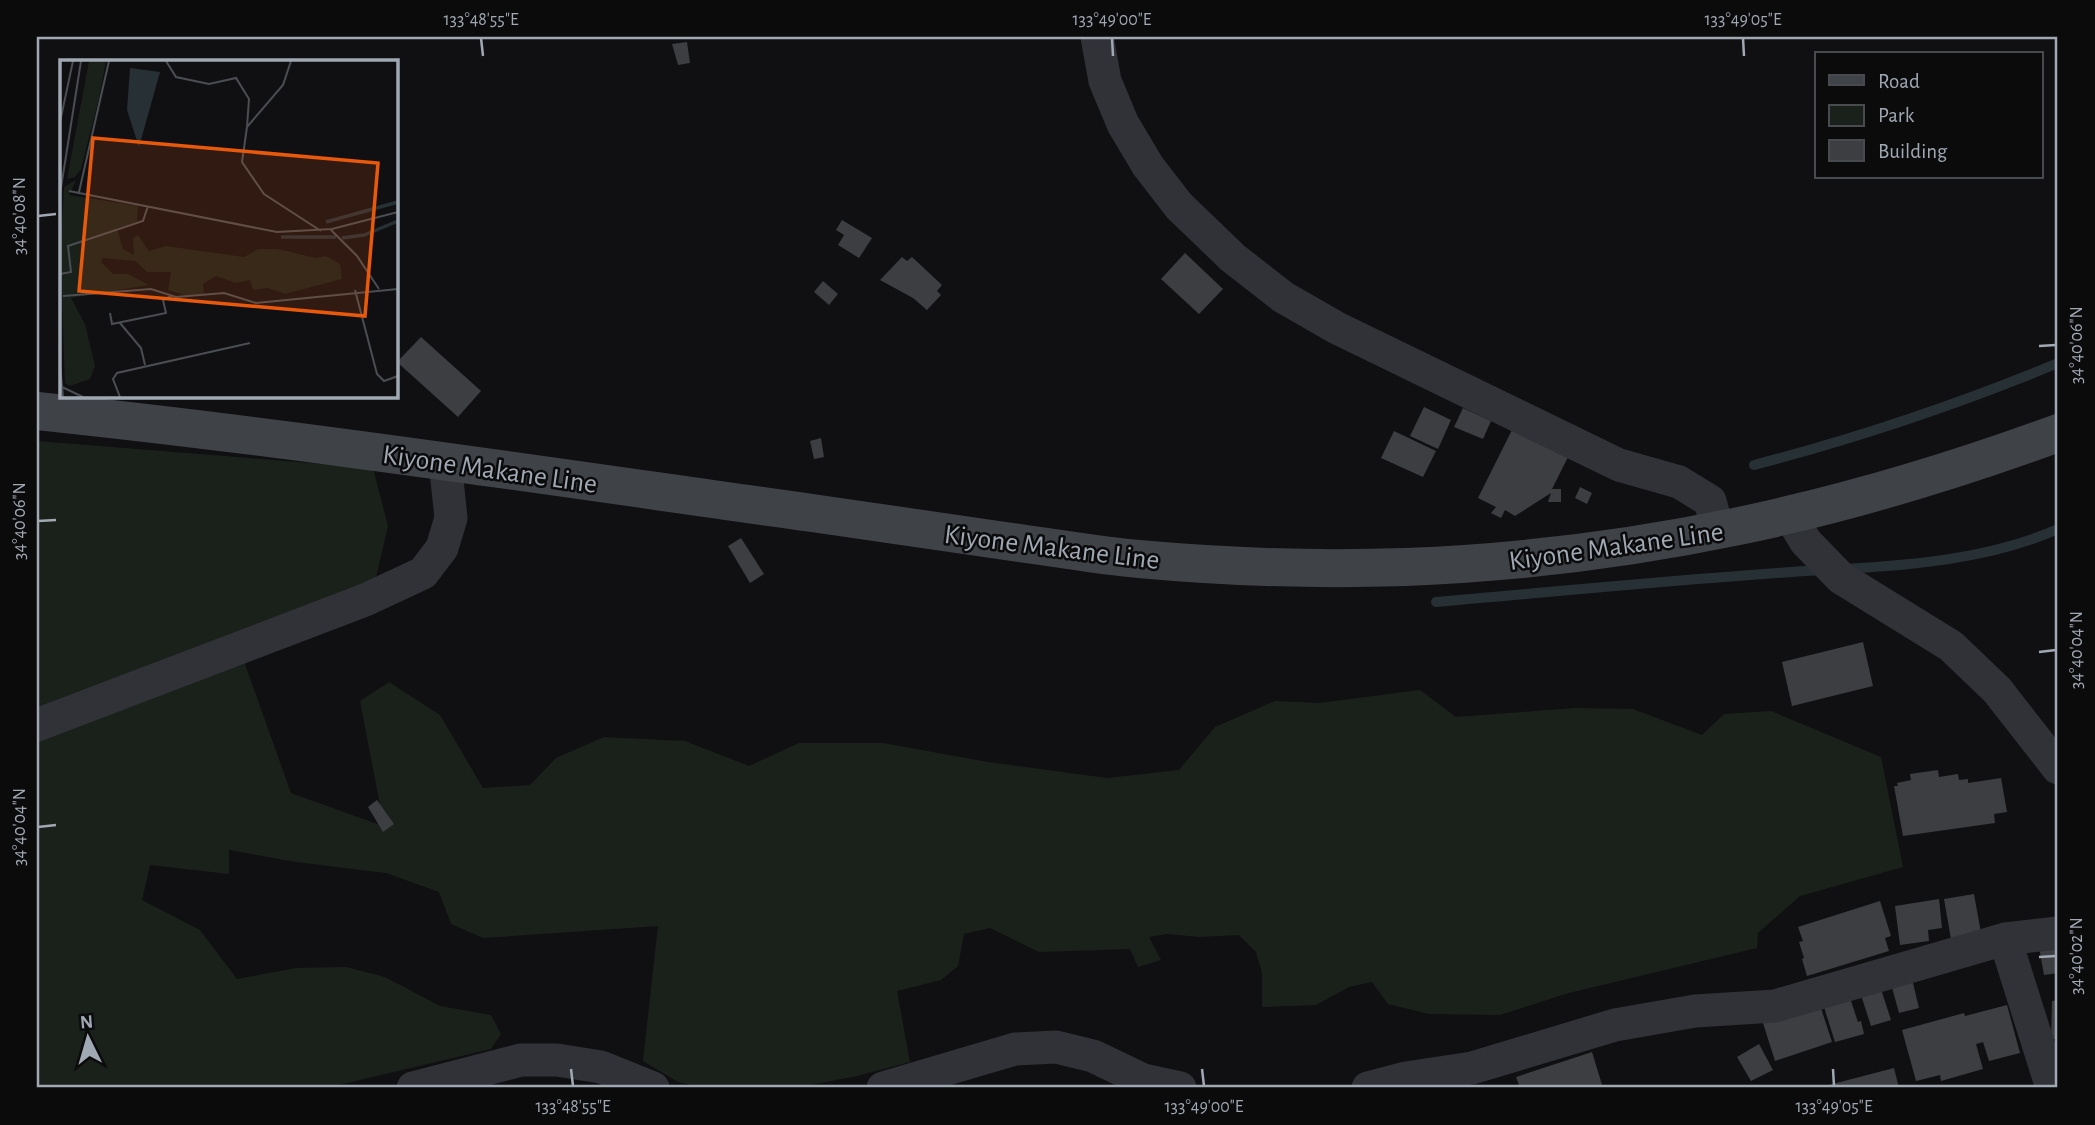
<svg xmlns="http://www.w3.org/2000/svg" width="2095" height="1125" viewBox="0 0 2095 1125" font-family="'Alegreya Sans',sans-serif">
<rect width="100%" height="100%" fill="#101012"/>
<path fill="#1a211a" d="M37 441 373 468 388 526 375 582 235 636 291 793 377 824 380 805 360 701 389 682 440 715 483 788 530 785 556 758 604 737 685 741 749 766 799 743H883L988 762 1107 778 1179 770 1215 727 1275 701 1319 703 1420 690 1456 717 1575 708 1633 709 1702 735 1724 714 1771 711 1881 757 1903 867 1800 896 1758 933 1757 948 1569 993 1500 1015 1429 1014 1388 1004 1372 982 1349 987 1316 1005 1262 1007V973L1256 952 1239 935 1200 937 1167 934 1149 937 1161 960 1138 967 1130 949 1039 952 990 928 964 934 958 966 941 980 897 991 910 1062 857 1076 795 1088H704L678 1082 643 1061 658 926 483 938 451 924 439 892 386 873 296 862 229 850V874L150 865 142 900 200 930 237 979 296 968 346 967 385 977 440 1006 491 1015 501 1034 491 1049 326 1088H37Z"/>
<g fill="none" stroke-linecap="round" stroke-linejoin="round">
<path stroke="#263035" stroke-width="10" d="M1754 465C1857 438 1959 404 2058 363
M1844 569C1915 565 1992 558 2058 529
M1436 602C1564 591 1693 578 1822 570"/>
</g>
<path fill="#3c3e42" d="M687 42 690 63 678 65 672 44Z
M842 220 872 238 859 258 838 245 844 235 836 230Z
M1185 253 1223 289 1199 314 1161 279Z
M902 257 907 261 912 257 942 285 937 291 941 295 927 310 913 298 880 280Z
M823 281 838 294 829 305 814 292Z
M421 337 481 391 458 417 397 362Z
M1424 407 1451 420 1438 449 1410 436Z
M1463 408 1491 421 1483 439 1454 427Z
M1512 430 1568 457 1552 489H1561V502H1548L1551 493 1515 516 1505 510 1501 518 1491 513 1496 507 1478 498Z
M1394 431 1436 451 1423 477 1381 458Z
M821 438 824 457 814 459 810 441Z
M1580 487 1592 493 1587 504 1575 498Z
M741 538 764 574 750 583 728 546Z
M1863 642 1873 686 1792 706 1782 662Z
M1938 770 1939 777 1958 774 1959 780 1968 779V783L2001 778 2007 812 1994 814 1995 823 1903 836 1894 786H1898L1897 783 1911 780 1910 774Z
M377 800 394 824 383 832 368 807Z
M1974 894 1981 933 1951 939 1944 899Z
M1939 899 1942 928 1928 930 1929 941 1900 945 1895 906Z
M1880 901 1891 936 1885 938 1889 951 1807 976 1802 959 1804 958 1799 942 1803 941 1798 927Z
M2058 944V973L2044 975 2039 947Z
M1912 979 1919 1008 1899 1013 1891 984Z
M1881 989 1891 1020 1871 1026 1861 995Z
M1849 995 1858 1022 1861 1021 1864 1034 1835 1042 1823 1004Z
M2058 1000V1039H2051L2052 1001Z
M1820 1005 1832 1042 1775 1061 1763 1023Z
M2007 1005 2020 1053 1989 1061 1983 1042 1976 1044 1983 1069 1941 1081 1940 1075 1916 1081 1902 1030 1964 1013 1965 1016Z
M1759 1044 1773 1070 1751 1081 1737 1057Z
M1592 1052 1603 1088H1520L1516 1077Z
M1894 1068 1899 1088H1821V1087Z"/>
<g fill="none" stroke-linecap="round" stroke-linejoin="round">
<path stroke="#313237" stroke-width="33" d="M1097 37 1105 81 1123 124 1148 166 1179 206 1233 258 1283 297 1337 328 1619 465 1679 482 1710 501 1718 531
M1790 516 1806 542 1841 578 1951 646 1997 690 2058 768
M37 725 365 600 423 573 442 548 451 518 445 461
M2005 939 2052 1088
M413 1088 521 1060H557L601 1067 653 1088
M883 1088 1015 1049 1056 1047 1093 1056 1143 1080 1180 1088
M1368 1088 1406 1078 1472 1068 1615 1025 1695 1011 1775 1006 2005 939 2058 933"/>
<path stroke="#3f4247" stroke-width="38" d="M37 411C296 438 554 477 812 513 884 524 955 534 1026 544 1064 549 1101 556 1139 559 1227 567 1317 570 1406 567 1636 558 1843 512 2058 433"/>
</g>
<path fill="none" stroke="#a0a8b3" stroke-width="2.5" d="M481 38 483 56M1112 38 1113 56M1743 38 1744 56M38 216 56 214M2039 346 2056 345M38 521 56 520M2039 652 2056 650M38 827 56 825M2039 957 2056 956M571 1069 573 1086M1202 1069 1204 1086M1833 1069 1834 1086"/>
<g text-anchor="middle" stroke-width="5" stroke-linejoin="round" paint-order="stroke">
<g font-size="28" fill="#a0a8b3" stroke="#0b0b0c">
<text transform="translate(490 468) rotate(8)" y="10">Kiyone Makane Line</text>
<text transform="translate(1616 545) rotate(-8)" y="10">Kiyone Makane Line</text>
<text transform="translate(1052 546) rotate(7)" y="10">Kiyone Makane Line</text>
</g>
</g>
<g transform="translate(60 60)">
<rect width="338" height="338" fill="#101012"/>
<path d="M29 1H46L39 38 21 109 15 117 7 119ZM16 120 9 135 78 146 77 162 57 168 63 189 74 195 73 178 78 175 89 191 106 186 184 197 198 189H218L256 198 266 196 280 204 282 219 225 234 208 228 193 230 190 220 176 223 156 216 143 224 144 234 127 236 108 230 111 212H87L75 201 43 198 41 202 53 214H68L89 225 11 238 25 264 35 306 30 319 10 326 5 323 0 191 4 127Z" fill="#1a211a"/>
<path d="M70 8 100 12 79 87 67 50Z" fill="#263035"/>
<path fill="none" stroke="#263035" stroke-width="3.5" d="M266 162 338 142M221 177H276M282 178 304 175 338 161"/>
<path fill="none" stroke="#4a4d52" stroke-width="2" d="M106 1 116 17 149 24 176 18 189 39 187 67M231 1 223 25 187 67 182 102 204 134 261 171M0 62 13 1M9 131 217 172 272 169 338 152M19 132 49 1M0 134 21 1M271 170 297 196 319 229M0 214 11 212 8 186 83 161 88 146M295 230 317 314 324 321 338 316M3 236 91 229 116 237 164 233 196 243 338 229M50 253 52 264 106 253 103 240 111 236M60 263 81 288 85 305M0 304 3 337M0 326 23 337M60 337 53 319 57 313 190 283"/>
<path fill="#e8590c" fill-opacity="0.15" stroke="#e8590c" stroke-width="3.5" d="M33 78 318 103 305 256 19 231Z"/>
<rect width="338" height="338" fill="none" stroke="#a0a8b3" stroke-width="3.5"/>
</g>
<rect width="2095" height="1125" fill="none" stroke="#0b0b0c" stroke-width="77"/>
<rect x="1815" y="52" width="228" height="126" fill="#0b0b0c" stroke="#474a4f" stroke-width="2"/>
<rect x="1829" y="75" width="35" height="10" fill="#3f4247" stroke="#474a4f" stroke-width="2"/>
<text x="1878" y="88" font-size="21" fill="#a0a8b3">Road</text>
<rect x="1829" y="105" width="35" height="21" fill="#1a211a" stroke="#474a4f" stroke-width="2"/>
<text x="1878" y="122" font-size="21" fill="#a0a8b3">Park</text>
<rect x="1829" y="140" width="35" height="21" fill="#3c3e42" stroke="#474a4f" stroke-width="2"/>
<text x="1878" y="158" font-size="21" fill="#a0a8b3">Building</text>
<g transform="translate(88 1038) rotate(355)" stroke="#0b0b0c" stroke-width="5" paint-order="stroke">
<path d="M0-5L12 26L0 18L-12 26Z" fill="#a0a8b3"/>
<text y="-10" font-size="19" font-weight="bold" text-anchor="middle" fill="#a0a8b3">N</text>
</g>
<rect x="38" y="38" width="2018" height="1048" fill="none" stroke="#a0a8b3" stroke-width="2.5"/>
<g font-size="18" text-anchor="middle" fill="#a0a8b3">
<text x="481" y="25">133°48'55"E</text>
<text x="1112" y="25">133°49'00"E</text>
<text x="1743" y="25">133°49'05"E</text>
<text transform="translate(19 216) rotate(-90)" y="6">34°40'08"N</text>
<text transform="translate(2076 345) rotate(-90)" y="6">34°40'06"N</text>
<text transform="translate(19 521) rotate(-90)" y="6">34°40'06"N</text>
<text transform="translate(2076 650) rotate(-90)" y="6">34°40'04"N</text>
<text transform="translate(19 827) rotate(-90)" y="6">34°40'04"N</text>
<text transform="translate(2076 956) rotate(-90)" y="6">34°40'02"N</text>
<text x="573" y="1112">133°48'55"E</text>
<text x="1204" y="1112">133°49'00"E</text>
<text x="1834" y="1112">133°49'05"E</text>
</g>
</svg>
